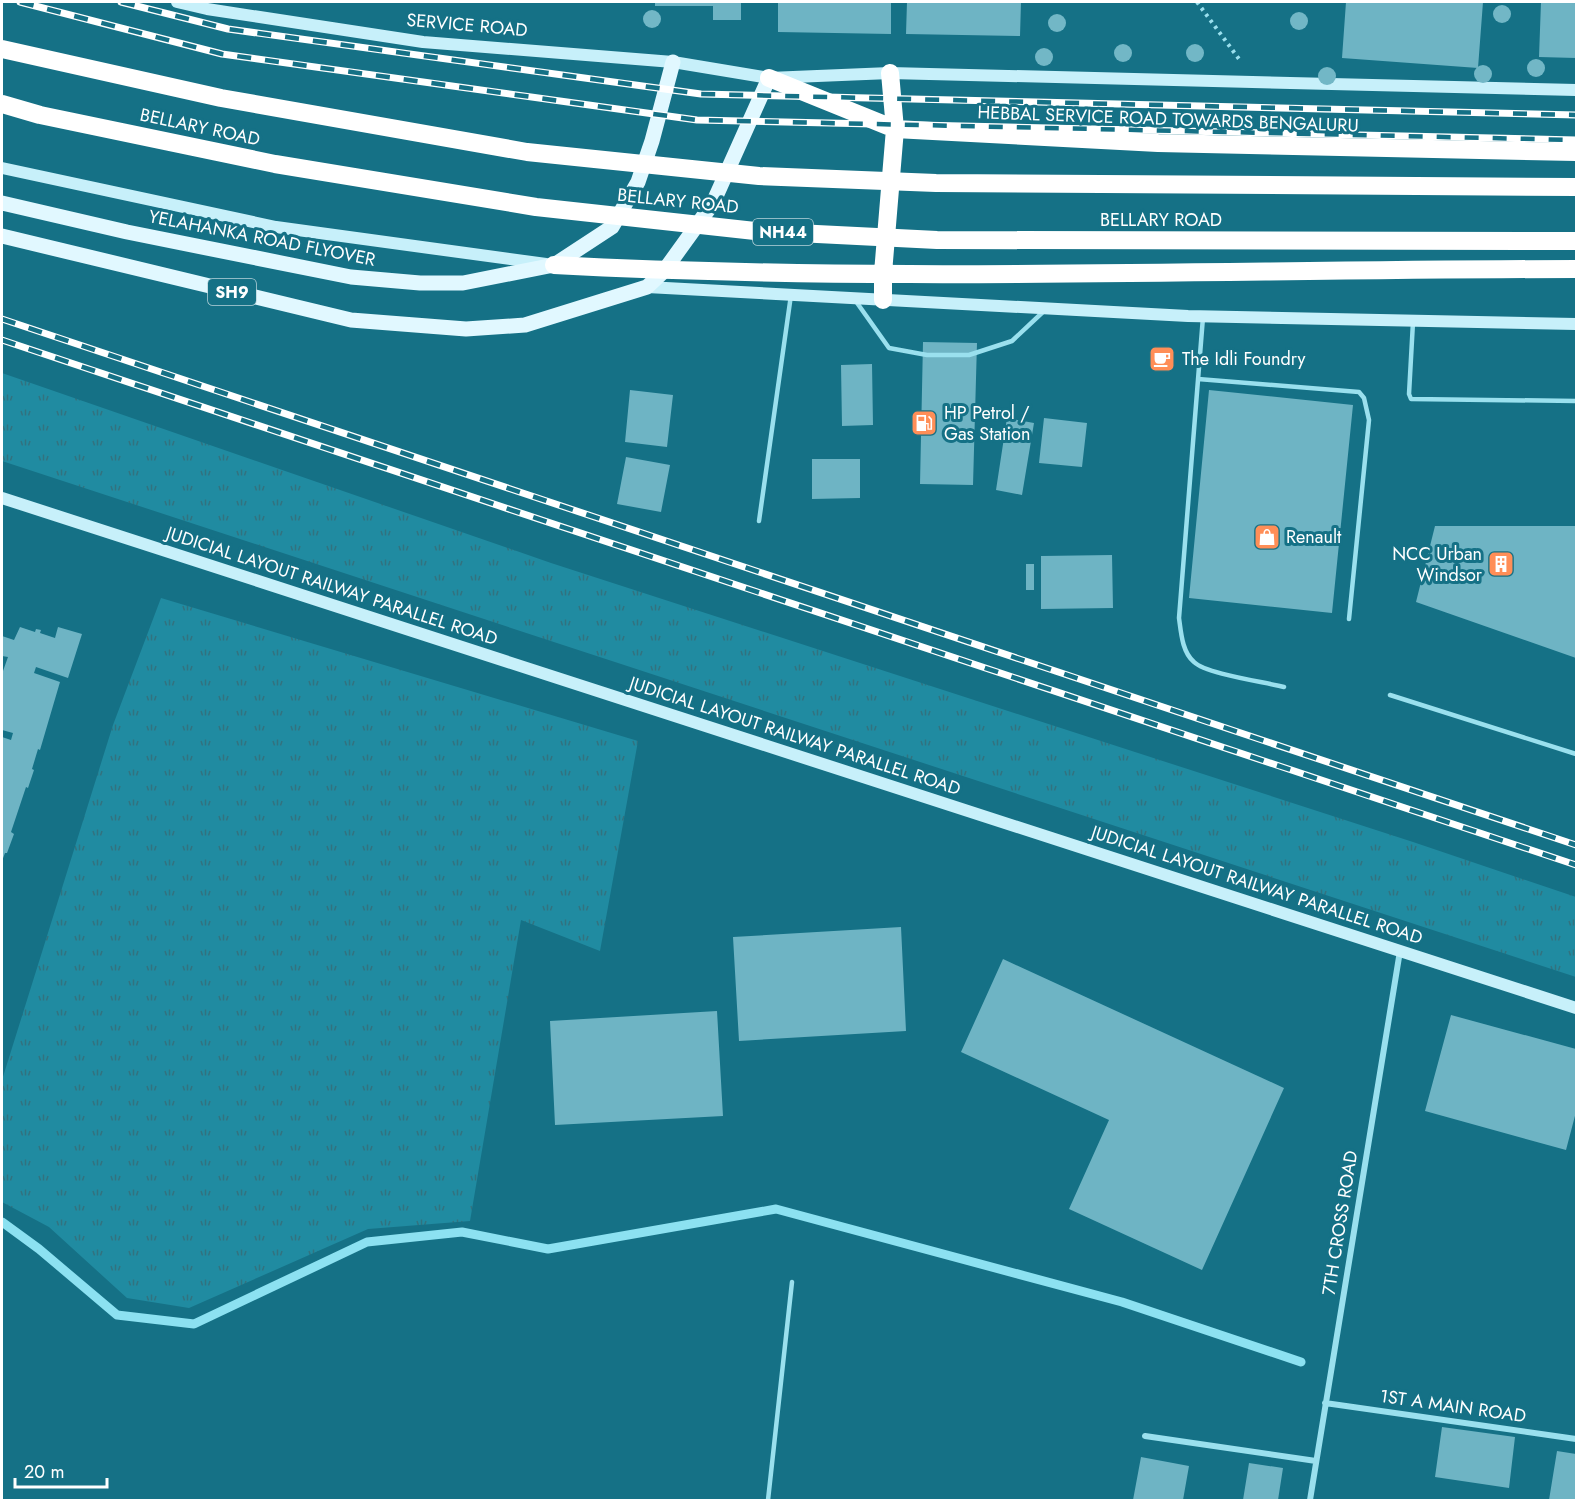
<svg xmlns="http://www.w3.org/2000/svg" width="1578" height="1502" viewBox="0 0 1578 1502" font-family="Jost,sans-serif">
<defs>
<pattern id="grass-tufts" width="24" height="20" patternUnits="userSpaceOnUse" patternTransform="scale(1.5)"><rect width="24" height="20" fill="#208ba1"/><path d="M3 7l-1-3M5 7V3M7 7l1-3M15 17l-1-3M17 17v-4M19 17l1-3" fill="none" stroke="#32727f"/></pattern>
</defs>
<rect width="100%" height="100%" fill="#157186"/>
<path fill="url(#grass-tufts)" d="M2 373 551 563 1413 842 1576 897V977L2 461Z
M161 598 638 741 600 951 521 920 470 1221 368 1229 189 1308 127 1298 49 1227 2 1202V1080L113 725Z"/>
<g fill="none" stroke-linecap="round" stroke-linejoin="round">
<path stroke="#8ce1f1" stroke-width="9" d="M2 1222 39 1249 117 1315 194 1324 367 1242 462 1232 548 1249 776 1209 1122 1302 1301 1362"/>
</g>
<path fill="#6eb4c4" d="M655 2H741V20H713V6H655Z
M778 2H891V34L778 32Z
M907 2H1021L1020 36 906 34Z
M1346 2H1483L1478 68 1342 58Z
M1541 2H1576V58L1539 57Z
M923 342 977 343 973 485 920 484Z
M872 364 873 425 842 426 841 365Z
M630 390 673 395 667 447 625 442Z
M1209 390 1353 405 1332 613 1189 598Z
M1007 418 1034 423 1022 495 996 490Z
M1044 418 1087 423 1082 467 1039 463Z
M626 457 670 465 661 512 617 504Z
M812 459H860V498L812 499Z
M1435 526H1576V658L1416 602Z
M1112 555 1113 608 1041 609V556Z
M1026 564H1034V590H1026Z
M20 627 35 632 36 629 41 630 40 633 55 638 58 627 82 634 68 678 36 667 34 673 60 682 40 750 38 749 32 769 34 770 28 788 26 787 11 832 14 834 7 853H5L2 861V737L11 740 13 733 2 730V670L3 671 8 657 2 656V636L14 640Z
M901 927 906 1031 739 1041 733 937Z
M1003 959 1284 1088 1202 1270 1069 1209 1109 1120 961 1052Z
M717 1011 723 1116 555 1125 550 1021Z
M1451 1015 1576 1049V1112L1566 1150 1425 1111Z
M1442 1427 1515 1437 1509 1488 1435 1477Z
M1557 1451 1576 1454V1500H1549Z
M1141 1457 1189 1466 1183 1500H1133Z
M1249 1463 1283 1468 1278 1500H1243Z"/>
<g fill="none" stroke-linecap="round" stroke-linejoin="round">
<path stroke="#9ae0ee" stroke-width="4" stroke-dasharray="3 4.5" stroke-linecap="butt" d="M1197 2 1239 59"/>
<path stroke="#9ae0ee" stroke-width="4.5" d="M855 300 889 348 927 355H969L1012 341 1044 311
M1203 317 1179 618C1181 632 1182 652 1194 662 1206 674 1265 682 1284 687
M1413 322 1409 394 1411 399 1576 401
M1198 379 1359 392 1364 398 1369 420 1349 619
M759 521 791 295
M1390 695 1576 754
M768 1500 792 1282"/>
<path stroke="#9ae0ee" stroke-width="6" d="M1325 1403 1576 1439
M1145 1436 1316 1461
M1310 1500 1400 951"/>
<path stroke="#c7f0fa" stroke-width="12" d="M177 2 207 9 423 42 673 62 769 78 890 73 1576 90
M2 168 276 227 546 264
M647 287 1188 316 1576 324
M2 498 1576 1008"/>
<path stroke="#e1f8ff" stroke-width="15" d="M2 203 127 232 351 277 420 283H463L554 265 612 227 638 182 652 141 673 62
M2 236 351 320 466 329 525 325 647 287 664 271 713 203 769 78"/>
<path stroke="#fff" stroke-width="18" d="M769 78 895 129 1158 143 1576 152
M554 265C894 283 1236 269 1576 269
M883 300V273L895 129 890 73"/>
<g stroke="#fff" stroke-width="7">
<path id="rail" d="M20 2 222 54 697 120 1576 140
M121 2 228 29 701 94 1576 115
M2 319 1576 845
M2 340 1576 865"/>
</g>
<use href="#rail" stroke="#157186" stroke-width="4.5" stroke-dasharray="14" stroke-linecap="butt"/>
<path stroke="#fff" stroke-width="18" d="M2 49 221 98 527 152 759 176 936 183 1576 187
M2 104 40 115 275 164 536 207 755 231 937 240 1576 241"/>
</g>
<g fill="#72b7c6">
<circle cx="1502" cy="14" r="9"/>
<circle cx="652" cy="19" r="9"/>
<circle cx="1299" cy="21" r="9"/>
<circle cx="1057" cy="23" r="9"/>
<circle cx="1123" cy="53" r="9"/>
<circle cx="1195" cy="53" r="9"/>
<circle cx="1044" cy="57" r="9"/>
<circle cx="1536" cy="68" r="9"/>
<circle cx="1483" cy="74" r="9"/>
<circle cx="1327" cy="76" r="9"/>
</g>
<defs>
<g id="cafe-square" transform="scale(1.35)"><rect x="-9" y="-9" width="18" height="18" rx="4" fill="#ff8e57" stroke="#157186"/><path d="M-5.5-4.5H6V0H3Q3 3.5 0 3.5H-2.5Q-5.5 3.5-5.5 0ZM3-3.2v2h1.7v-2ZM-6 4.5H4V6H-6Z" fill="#fff"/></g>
<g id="fuel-square" transform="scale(1.35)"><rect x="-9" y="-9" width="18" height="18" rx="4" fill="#ff8e57" stroke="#157186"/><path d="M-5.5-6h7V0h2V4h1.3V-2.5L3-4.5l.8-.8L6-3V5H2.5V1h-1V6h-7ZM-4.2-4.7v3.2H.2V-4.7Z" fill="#fff"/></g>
<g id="shop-square" transform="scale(1.35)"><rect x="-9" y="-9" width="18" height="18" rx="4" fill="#ff8e57" stroke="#157186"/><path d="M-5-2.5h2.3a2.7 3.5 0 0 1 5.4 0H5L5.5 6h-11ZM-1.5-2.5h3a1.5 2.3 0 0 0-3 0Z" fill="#fff"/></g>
<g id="building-square" transform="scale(1.35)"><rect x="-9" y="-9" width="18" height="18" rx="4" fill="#ff8e57" stroke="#157186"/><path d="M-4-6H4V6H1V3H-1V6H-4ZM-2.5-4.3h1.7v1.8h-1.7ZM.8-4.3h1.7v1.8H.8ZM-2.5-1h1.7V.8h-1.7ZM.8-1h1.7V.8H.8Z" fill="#fff"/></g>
</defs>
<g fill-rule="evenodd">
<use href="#cafe-square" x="1162" y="359"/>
<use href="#fuel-square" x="924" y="423"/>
<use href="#shop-square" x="1267" y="537"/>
<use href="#building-square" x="1501" y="564"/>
</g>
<g text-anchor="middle" stroke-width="6" stroke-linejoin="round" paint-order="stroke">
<g fill="#157186" stroke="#b9d4db" stroke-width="1.5">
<rect x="753" y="219" width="60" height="26" rx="4.5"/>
<rect x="208" y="279" width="48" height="26" rx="4.5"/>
</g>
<g font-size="16" font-weight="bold" fill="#fff">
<text x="783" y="238">NH44</text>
<text x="232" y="298">SH9</text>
</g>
<g font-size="18" fill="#fff" stroke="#157186">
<text transform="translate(467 25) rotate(5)" y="6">SERVICE ROAD</text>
<text transform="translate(1168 119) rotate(2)" y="6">HEBBAL SERVICE ROAD TOWARDS BENGALURU</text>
<text transform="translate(200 127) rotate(12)" y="6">BELLARY ROAD</text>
<text transform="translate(678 201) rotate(6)" y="6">BELLARY ROAD</text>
<text x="1161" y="226">BELLARY ROAD</text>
<text transform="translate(262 238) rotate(11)" y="6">YELAHANKA ROAD FLYOVER</text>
<text transform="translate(332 586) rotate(18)" y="6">JUDICIAL LAYOUT RAILWAY PARALLEL ROAD</text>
<text transform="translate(795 736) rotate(18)" y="6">JUDICIAL LAYOUT RAILWAY PARALLEL ROAD</text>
<text transform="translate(1257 885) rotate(18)" y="6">JUDICIAL LAYOUT RAILWAY PARALLEL ROAD</text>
<text transform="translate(1340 1223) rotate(-81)" y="6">7TH CROSS ROAD</text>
<text transform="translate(1453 1406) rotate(8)" y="6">1ST A MAIN ROAD</text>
</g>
<g font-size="18" fill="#fff" stroke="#157186" text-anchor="start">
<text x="1182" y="365">The Idli Foundry</text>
<text x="944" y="419">HP Petrol /<tspan x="944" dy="21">Gas Station</tspan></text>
<text x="1286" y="543">Renault</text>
<text x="1482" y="560" text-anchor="end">NCC Urban<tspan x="1482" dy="21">Windsor</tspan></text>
</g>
</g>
<rect width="1578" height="1502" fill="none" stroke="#ffffff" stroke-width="6"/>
<path d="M15 1478v9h92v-9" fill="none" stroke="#ffffff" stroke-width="3"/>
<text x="24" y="1478" font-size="18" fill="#ffffff" stroke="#157186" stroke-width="4.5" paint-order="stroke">20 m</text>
</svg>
